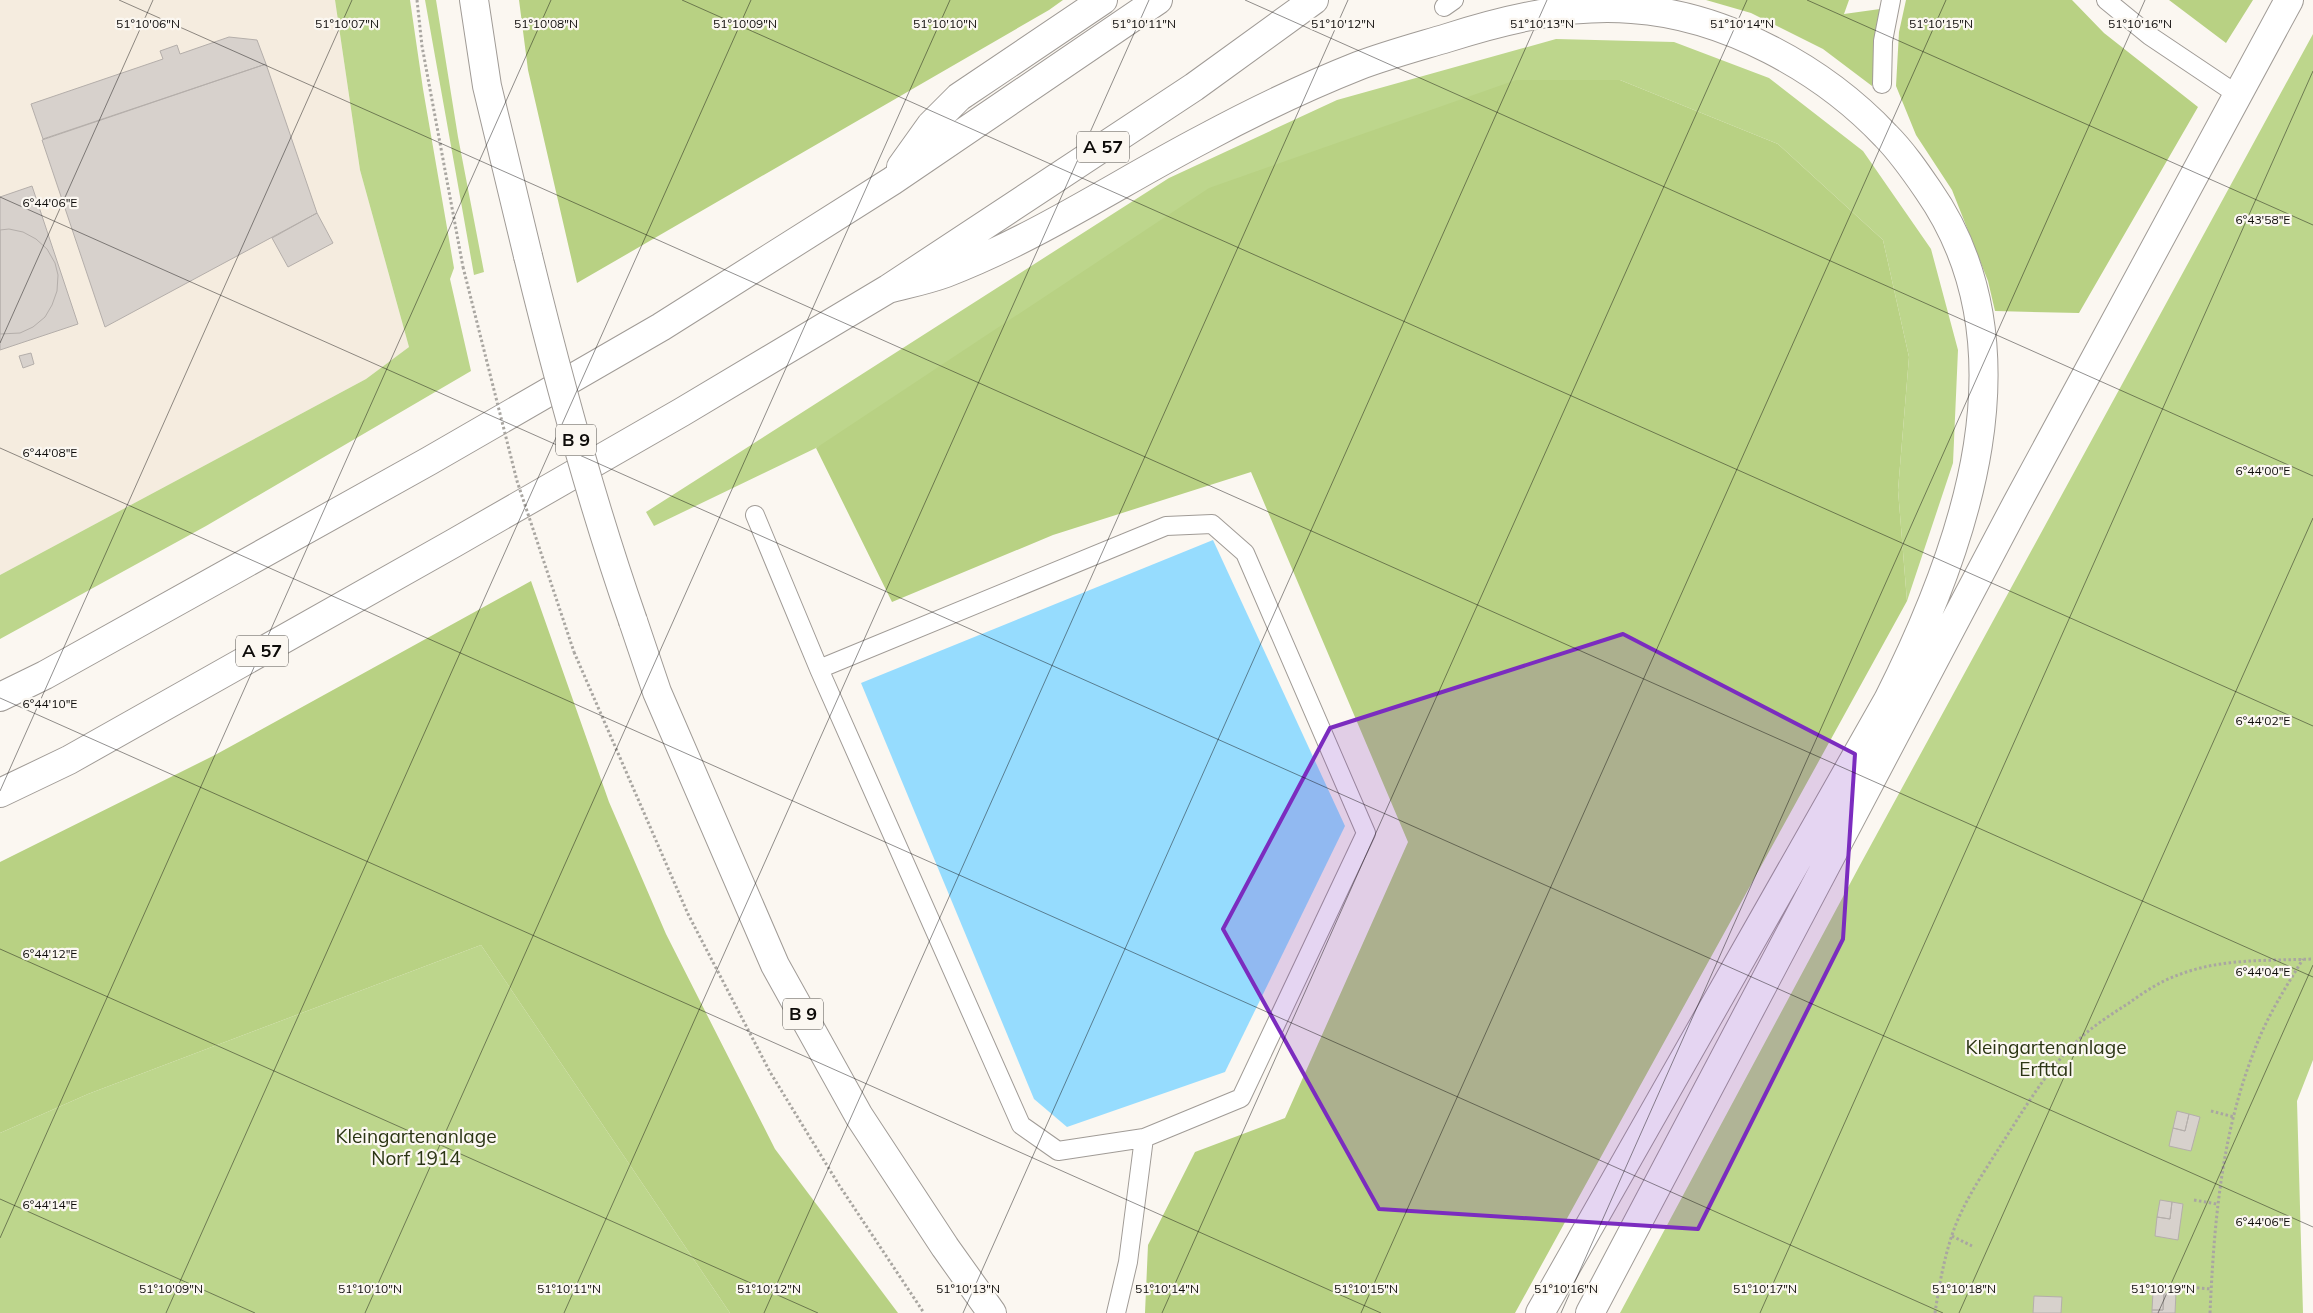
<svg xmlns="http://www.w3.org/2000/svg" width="2313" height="1313" viewBox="0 0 2313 1313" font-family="Mulish,sans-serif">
<rect width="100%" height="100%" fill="#fbf7f1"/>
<path fill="#f5ecdf" d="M0 0H335L360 170 409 347 366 379 0 575Z"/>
<path fill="#bdd68c" d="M335 0H410L423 89 454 268 450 279 471 371 206 526 0 639V575L366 379 409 347 360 170Z
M425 0H436L458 137 484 272 474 275Z
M2313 34V1060L2297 1101 2303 1313H1620L1860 865Z
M1556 39 1674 42 1769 78 1863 151 1931 249 1958 350 1953 463 1907 601 1898 490 1909 357 1883 240 1778 144 1620 80 816 448 654 526 646 512 1169 178 1337 100Z
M481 945 730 1313H0V1133L88 1094Z"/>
<path fill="#b8d183" d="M519 0H1063L1049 10 577 283 528 70Z
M1706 0H1849L1844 14 1880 9 1872 86 1823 49 1751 13Z
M1906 0H2072L2104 33 2198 107 2079 313 1995 311 1988 281 1952 190 1916 135 1896 86 1899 32Z
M2169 0H2253L2226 43Z
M1516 80H1620L1778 144 1883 240 1909 357 1898 490 1907 601 1515 1313H1145L1148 1245 1195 1152 1285 1118 1408 842 1251 472 1053 535 892 602 816 448 1209 188Z
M531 581 609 802 666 934 775 1149 898 1313H730L481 945 88 1094 0 1133V862L215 755Z"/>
<path fill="#96dcfe" d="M1213 540 1345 826 1225 1072 1067 1127 1034 1099 861 683Z"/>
<path fill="#d7d1cc" stroke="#b4aeaa" d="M229 37 257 40 266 64 43 139 31 104 163 59 160 51 177 45 180 54Z
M266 64 317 213 105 327 42 140Z
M32 186 78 324 0 350V197Z
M317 213 333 243 288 267 272 238Z
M9 229 23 232 36 239 47 249 55 263 58 275 57 291 52 305 45 317 33 327 20 333 0 334V230Z
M31 353 34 364 23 368 19 356Z
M2177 1111 2189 1114 2185 1131 2173 1128Z
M2189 1114 2200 1117 2191 1151 2169 1146 2173 1128 2185 1131Z
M2160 1200 2172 1202 2170 1219 2157 1217Z
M2172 1202 2183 1204 2178 1240 2155 1236 2157 1217 2170 1219Z
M2153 1292 2164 1293 2163 1310H2152Z
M2164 1293H2176L2175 1313H2152V1310H2163Z
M2034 1296 2062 1297 2061 1313H2033Z"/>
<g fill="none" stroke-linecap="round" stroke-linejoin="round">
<g stroke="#a09b96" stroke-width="20">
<path id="lane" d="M2106 0 2150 36 2238 95
M1444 7 1454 0
M1882 84 1883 41 1891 0
M755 515 819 669
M1212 524 1245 553 1366 833 1241 1098 1144 1138 1058 1151 1021 1125 819 669 1166 526Z
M1116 1313 1128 1262 1144 1138"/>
</g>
<g stroke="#a09b96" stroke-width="30">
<path id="primary" d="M474 0 487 86 528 256
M633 621 657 692 775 965 859 1116 945 1247 992 1313"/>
</g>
<g stroke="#a09b96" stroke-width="30">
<path id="highway" d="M901 167 931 125 959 97 1103 0
M888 289C907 284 927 280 946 273 1037 238 1117 184 1203 139 1253 112 1305 87 1358 66 1387 55 1417 47 1447 38 1507 19 1569 4 1632 9 1725 15 1823 69 1886 136 1902 152 1915 171 1928 190 2037 346 1965 547 1888 700L1540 1313
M0 697 45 675 429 461 661 327 892 181 1158 0
M0 793 69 760 454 543 682 412 888 289 1194 87 1314 0
M1590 1313 2016 505 2289 0"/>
</g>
<path stroke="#a9a6a1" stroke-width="3" stroke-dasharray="2.5 2.5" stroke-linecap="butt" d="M417 0 422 46 463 267
M574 652 688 914 770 1072 839 1185 924 1313
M2211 1111 2234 1117
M2194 1200 2217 1204
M1952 1236 1972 1246
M2187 1287 2211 1289
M1935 1313C1939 1286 1944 1258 1953 1232 1964 1201 1984 1172 2001 1145 2023 1111 2045 1073 2074 1044 2090 1028 2110 1015 2129 1003 2144 992 2161 981 2178 975 2222 958 2267 961 2313 959
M2210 1313C2214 1225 2221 1137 2253 1054 2265 1020 2284 990 2303 959"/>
<use href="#lane" stroke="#fff" stroke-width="18"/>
<use href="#primary" stroke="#fff" stroke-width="28"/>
<use href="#highway" stroke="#fff" stroke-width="28"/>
<g stroke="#a09b96" stroke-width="30" stroke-linecap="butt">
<path id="primary-bridge" d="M528 256C558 379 591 501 633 621"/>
</g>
<path stroke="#a9a6a1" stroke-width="3" stroke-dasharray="2.5 2.5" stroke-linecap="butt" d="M463 267 517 481 574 652"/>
<use href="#primary-bridge" stroke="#fff" stroke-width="28"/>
</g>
<path fill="#7b2cbf" fill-opacity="0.2" stroke="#7b2cbf" stroke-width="4" stroke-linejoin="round" d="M1623 634 1855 754 1843 939 1698 1229 1379 1209 1223 929 1330 728Z"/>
<path fill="none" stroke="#0e0c0a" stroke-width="1" stroke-opacity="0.45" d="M119 0 2313 977M682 0 2313 726M1245 0 2313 476M1807 0 2313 225M0 197 2313 1227M0 343 153 0M0 448 1943 1313M0 698 1381 1313M0 791 352 0M0 949 818 1313M0 1199 255 1313M0 1238 551 0M166 1313 751 0M365 1313 950 0M564 1313 1149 0M764 1313 1348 0M963 1313 1547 0M1162 1313 1747 0M1361 1313 1946 0M1561 1313 2145 0M1760 1313 2313 71M1959 1313 2313 518M2158 1313 2313 965"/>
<g text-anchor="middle" stroke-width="4.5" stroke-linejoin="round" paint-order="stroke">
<g fill="#fbf7f1" stroke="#55524f" stroke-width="1">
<rect x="1077" y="131.5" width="52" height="31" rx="4"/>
<rect x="556" y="424.5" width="40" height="31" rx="4"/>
<rect x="236" y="635.5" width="52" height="31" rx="4"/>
<rect x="783" y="998.5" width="40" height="31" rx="4"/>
</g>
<g font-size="18" font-weight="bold" fill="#0e0c0a">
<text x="1103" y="153">A 57</text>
<text x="576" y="446">B 9</text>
<text x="262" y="657">A 57</text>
<text x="803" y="1020">B 9</text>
</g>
<g font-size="19" fill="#2b3514" stroke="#fbf7f1">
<text x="2046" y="1054">Kleingartenanlage<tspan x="2046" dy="22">Erfttal</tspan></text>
<text x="416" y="1143">Kleingartenanlage<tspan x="416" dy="22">Norf 1914</tspan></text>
</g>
</g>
<g font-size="12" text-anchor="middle" fill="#0e0c0a" stroke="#fbf7f1" stroke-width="4.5" stroke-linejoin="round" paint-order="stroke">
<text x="148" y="28">51°10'06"N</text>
<text x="347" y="28">51°10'07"N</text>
<text x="745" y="28">51°10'09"N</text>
<text x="1144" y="28">51°10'11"N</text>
<text x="1343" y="28">51°10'12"N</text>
<text x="1542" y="28">51°10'13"N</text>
<text x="1742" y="28">51°10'14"N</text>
<text x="1941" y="28">51°10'15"N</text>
<text x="2140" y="28">51°10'16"N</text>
<text x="546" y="28">51°10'08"N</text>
<text x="945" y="28">51°10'10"N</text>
<text x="50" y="207">6°44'06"E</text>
<text x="2263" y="224">6°43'58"E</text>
<text x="50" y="457">6°44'08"E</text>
<text x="2263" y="475">6°44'00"E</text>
<text x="50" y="708">6°44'10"E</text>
<text x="2263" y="725">6°44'02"E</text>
<text x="50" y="958">6°44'12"E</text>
<text x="2263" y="976">6°44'04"E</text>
<text x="50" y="1209">6°44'14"E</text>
<text x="2263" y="1226">6°44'06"E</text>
<text x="171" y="1293">51°10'09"N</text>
<text x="370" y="1293">51°10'10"N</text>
<text x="569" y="1293">51°10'11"N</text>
<text x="769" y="1293">51°10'12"N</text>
<text x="968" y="1293">51°10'13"N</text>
<text x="1167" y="1293">51°10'14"N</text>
<text x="1366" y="1293">51°10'15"N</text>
<text x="1566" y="1293">51°10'16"N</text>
<text x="1765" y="1293">51°10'17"N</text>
<text x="1964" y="1293">51°10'18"N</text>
<text x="2163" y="1293">51°10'19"N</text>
</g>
</svg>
